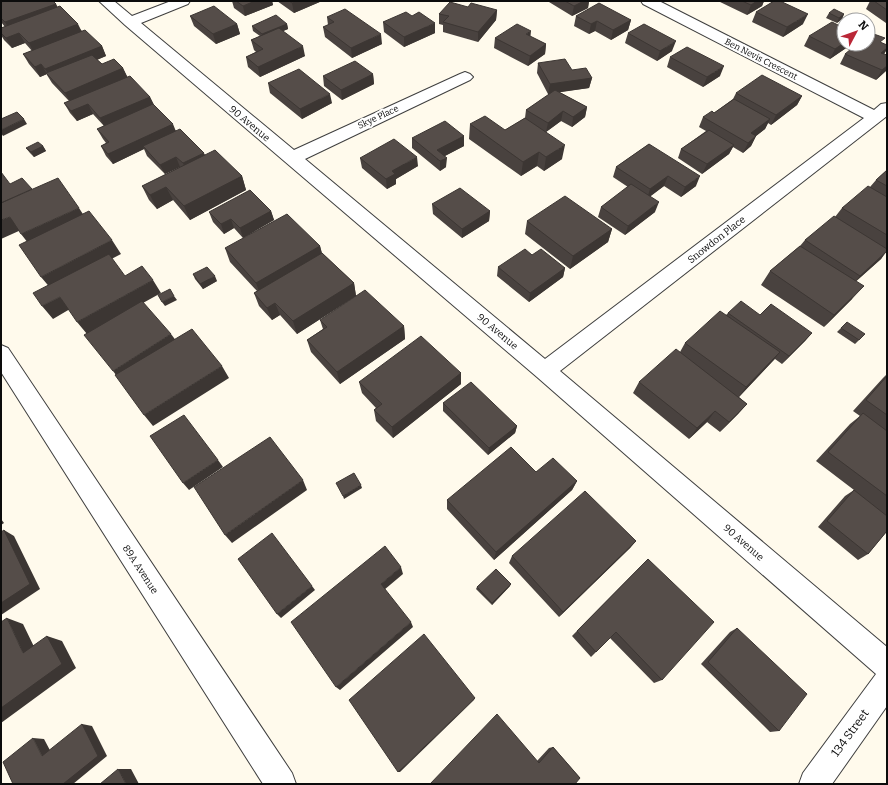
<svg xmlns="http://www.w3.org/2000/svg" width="888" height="785" viewBox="0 0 888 785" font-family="Bitter,serif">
<rect width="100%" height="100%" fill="#fffaec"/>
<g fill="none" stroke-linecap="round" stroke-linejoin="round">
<g stroke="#3f3f3f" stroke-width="2">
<path id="minor" d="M99 1H114L132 16 171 1H190L188 4 141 23 294 150 460 74 465 72 470 74 473 77 470 80 305 159 545 359 864 118 643 4 641 1H659L874 110 881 104 887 103V116L560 371 887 647V706L832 784H799L803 773 876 674 537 377 125 25Z
M1 345 8 348 292 773 296 784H263L1 372Z"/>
</g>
<use href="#minor" fill="#fff" fill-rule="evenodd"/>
</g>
<path fill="#49423f" d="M1 1 56 4 57 7 82 31 102 46 106 56 97 60 102 64 123 68 127 77 150 97 154 105 176 131 205 155 242 176 246 190 190 220 173 200 157 209 149 200 142 186 181 167H180L165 174 147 156 144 149 113 164 106 156 101 146 106 143 103 139 97 129 104 126 93 114 77 121 70 113 64 103 69 101 52 83 47 75V74L40 77 29 64 23 54 32 51 25 43 12 48 4 40 1 35V28L5 27 1 22Z
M232 1H272L273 5 245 16 234 8Z
M277 1H322L294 13Z
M549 1H589L588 8 572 16 549 2Z
M718 1H764L762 6 747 15Z
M870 1H887V23H886L866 9Z
M468 7 497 10 496 20 478 42 443 32V25L439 24V14Z
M756 12 803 24 783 37 752 22Z
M829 13 844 14 842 19 837 23 826 18Z
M190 16 237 24 240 34 216 44 194 26Z
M412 16 435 33 404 47 384 32 383 22Z
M576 16 631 20 628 30 611 40 595 31 589 34 574 26Z
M327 17 382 44 352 58 325 37 323 27 328 25Z
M287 24 288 29 283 31 305 56 260 77 248 67 246 57 256 52 254 50 251 40 260 36 253 31 252 26Z
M628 33 672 51 657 61 625 43Z
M809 36 844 44H852L830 59 804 46Z
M531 37 546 44 545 54 528 66 494 48 495 38Z
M882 43 887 49 884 54 887 70 876 80 840 64 845 54Z
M670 57 720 76 703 87 667 67Z
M538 63 572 70 592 78 589 88 559 92 587 107 585 117 572 127 561 121 546 132 562 159 544 171 537 166 521 176 469 139 470 124 505 130 525 118 526 110 550 94H548L537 73Z
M373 74 374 84 342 100 324 86 323 76Z
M268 83 332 103 302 119 270 93Z
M736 93 802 96 797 105 771 125 768 123 765 129 756 136 751 146 743 153 733 147 729 154 702 174 678 158 681 149 706 131 699 127 703 117 714 113 733 99Z
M464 136V146L445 156 446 167 440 171 412 148V138Z
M649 144 696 186 681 197 664 186 650 196 655 212 625 235 598 217 601 207 628 187 613 177 616 167Z
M43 146 46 151 34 157 30 153 26 148Z
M360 158 418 166 396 179V184L387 189 362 168Z
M887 170V249L881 259 856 281 852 299 824 327 761 285 770 271 800 246 805 240 835 217 842 208 870 187 876 180Z
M432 204 490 211 489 221 462 238 433 214Z
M271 211 274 220 243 238 234 228 224 234 213 222 209 212Z
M527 221 612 229 608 242 570 269 525 234Z
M320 246 322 253 354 283 356 296 297 334 280 315 272 320 259 306 254 293 257 291 230 262 225 248Z
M532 255 565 268 563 277 529 302 497 276 498 267Z
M193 274 217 281 203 289 195 279Z
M728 313 760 315 812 333 805 341 782 364 775 359 770 364 739 397 747 404 738 414 720 432 707 422 689 439 633 393 639 382 680 352 685 343 726 315Z
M320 320 404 326 405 339 340 384 311 352 307 340 323 329Z
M841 328 865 334 855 344 837 332Z
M461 373V384L393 438 376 421 374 410 376 408 362 393 359 382Z
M887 374V531L868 554 858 560 818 527 845 496 854 490 816 461 850 424 860 416 853 411 883 378Z
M443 403 517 426 515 433 488 455 443 411Z
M536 472 577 481 572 490 494 560 447 509V500Z
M636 541 630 548 559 617 509 563 512 556Z
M648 559 662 680 654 683 610 638 591 657 572 636Z
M510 586 492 605 476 589 477 587Z
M737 628 779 731 770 732 701 664 730 632Z
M553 747 580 778 430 784 537 761 549 748Z"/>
<path fill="#3c3633" d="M255 1H272L273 5 245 16 243 6Z
M297 1H322L294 13 292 3Z
M584 1H589L588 8 572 16 574 6Z
M757 1H764L762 6 747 15 751 5Z
M56 4 61 14 11 32 5 22Z
M497 10 496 20 478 42V32Z
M808 14 803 24 783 37 787 27Z
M844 14 842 19 837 23 839 18Z
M631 20 628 30 611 40 613 30Z
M597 21 595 31 589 34 591 24Z
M435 23V33L404 47V37Z
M78 24 83 34 34 53 29 43Z
M237 24 240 34 216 44 213 34Z
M287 24 288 29 264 39 262 34Z
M531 31 530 41 526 34Z
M19 33 25 43 12 48 6 38Z
M381 34 382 44 352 58 351 48Z
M676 41 672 51 657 61 660 51Z
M844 43V44H852L830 59 835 49Z
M546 44 545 54 528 66 530 56Z
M102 46 106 56 51 78 45 69Z
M303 46 305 56 260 77 258 67Z
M887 48V49L883 56 881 53Z
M41 64 47 74 40 77 35 67Z
M724 66 720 76 703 87 707 77Z
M887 66V70L876 80 882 70Z
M123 68 128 78 71 103 65 93Z
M373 74 374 84 342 100 341 90Z
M592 78 589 88 548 94 550 84Z
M330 94 332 103 302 119 300 109Z
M802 96 797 105 771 125 776 115Z
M150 97 155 107 105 128 100 118Z
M88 104 93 114 77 121 71 111Z
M587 107 585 117 572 127 573 117Z
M563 111 561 121 546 132 548 123Z
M24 119 27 124 3 136 1 133V130Z
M770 119 765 129 747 143 751 133Z
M173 124 177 134 143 146 144 149 113 164 108 154Z
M464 136V146L437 160V150Z
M756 136 751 146 743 153 748 143Z
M565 145 562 159 544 171 546 157Z
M734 145 729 154 702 174 707 164Z
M43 146 46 151 34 157 31 152Z
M539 152 537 166 521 176 523 162Z
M204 153 208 162 187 173 183 163Z
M176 157 180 167 165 174 160 165Z
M417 157 418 166 396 179V184L387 189 386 179 392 171Z
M447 158 446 167 440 171V161Z
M242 176 246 190 190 220 184 206Z
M668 176 664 186 647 199 650 189Z
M700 176 696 186 681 197 685 187Z
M166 187 173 200 157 209 150 195Z
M659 202 655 212 625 235 628 226Z
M79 208 88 222 32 248 21 234Z
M271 211 274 220 243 238 240 228Z
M490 211 489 221 462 238V229Z
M10 217 21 230 1 239V220Z
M231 219 234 228 224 234 221 224Z
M612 229 608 242 570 269 573 256Z
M112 240 121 254 52 290 41 277Z
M320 246 323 259 261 296 256 283Z
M887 251 881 259 852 285 860 276Z
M565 268 563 277 529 302 530 293Z
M215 276 217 281 203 289 200 284Z
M153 280 161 293 87 334 77 322Z
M354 283 356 296 297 334 293 321Z
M864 286 852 299 824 327 834 315Z
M174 296 177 300 165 306 162 302Z
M60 297 70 309 53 319 42 306Z
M275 303 280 315 272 320 267 308Z
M404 326 405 339 340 384 337 372Z
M812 333 805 341 782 364 789 356Z
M171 334 177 342 119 379 113 371Z
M780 352 770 364 737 399 746 387Z
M222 366 229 378 153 426 144 415Z
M461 373V384L393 438 392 427Z
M747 404 738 414 720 432 729 422Z
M715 411 707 422 689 439 697 428Z
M517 426 515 433 488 455 489 448Z
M218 460 223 467 189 490 183 483Z
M303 480 307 490 232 543 225 535Z
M577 481 572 490 494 560 496 552Z
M361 485 362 488 344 499 343 496Z
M1 519 4 523 1 525Z
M4 530 14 536 40 589 1 615Z
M636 541 630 548 559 617 563 612Z
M401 567 403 574 384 590 381 584Z
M511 584 510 586 492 605V603Z
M312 586 315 590 281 618 277 614Z
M7 618 23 624 39 657 23 653Z
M411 622 413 627 340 690 336 687Z
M47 636 62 641 76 668 1 723V708Z
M475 698 474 700 400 772H398Z
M82 724 92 726 107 756 73 784H63Z
M33 738 44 739 53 756H42Z
M118 769H131L139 784H126Z"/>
<path fill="#554d49" stroke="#3c3633" d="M1 1H53L56 4 5 22 1 18Z
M236 1H255L243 6Z
M289 1H297L292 3Z
M565 1H584L574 6Z
M742 1H757L751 5Z
M774 1H780L808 14 787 27 756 12Z
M874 1H887V10Z
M450 2 468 7 471 3 497 10 478 32 443 22 449 16 439 14Z
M599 3 631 20 613 30 597 21 591 24 576 16Z
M60 6 78 24 29 43 19 33 6 38 1 33V28Z
M214 6 237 24 213 34 190 16Z
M345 9 381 34 351 48 323 27 334 22 327 17Z
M834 9 844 14 839 18 829 13Z
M406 12 412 16 419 12 435 23 404 37 383 22Z
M276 15 287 24 262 34 252 26Z
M832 22 844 28V43L835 49 809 36Z
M517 24 531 31 526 34 546 44 530 56 495 38Z
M644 24 676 41 660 51 628 33Z
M279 28 303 46 258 67 246 57 263 49 251 40Z
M85 30 102 46 45 69 41 64 35 67 23 54Z
M871 33 885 38 880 42 887 45V48L881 53 887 55V66L882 70 845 54 857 44H868V35Z
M687 47 724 66 707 77 670 57Z
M92 55 102 64 114 59 123 68 65 93 46 73Z
M565 59 572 70 586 68 592 78 550 84 538 63Z
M355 61 373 74 341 90 323 76Z
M299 69 330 94 300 109 268 83Z
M762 75 802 96 776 115 736 93Z
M130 76 150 97 100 118 88 104 71 111 64 103Z
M555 90 587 107 573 117 563 111 548 123 526 110Z
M734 99 770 119 751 133 756 136 748 143 703 117 712 111 714 113Z
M153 104 173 124 108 154 101 146 109 142 97 129Z
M17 112 24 119 1 130V119Z
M485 116 505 130 525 118 565 145 546 157 539 152 523 162 470 124Z
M445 121 464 136 437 150 447 158 440 161 412 138Z
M180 129 204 153 183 163 176 157 160 165 143 146Z
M709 130 734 145 707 164 681 149Z
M394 139 417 157 392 171 395 174 386 179 360 158Z
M38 142 43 146 31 152 26 148Z
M649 144 700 176 685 187 668 176 650 189 616 167Z
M215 150 242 176 184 206 166 187 150 195 142 186Z
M887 170V186L876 180Z
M1 172 10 184 22 178 32 189 1 203Z
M58 178 79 208 21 234 10 217 1 220V203Z
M631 184 659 202 628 226 601 207Z
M868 186 887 197V235L842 208Z
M460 188 490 211 462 229 432 204Z
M250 190 271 211 240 228 231 219 221 224 209 212Z
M565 196 612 229 573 256 527 221Z
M89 211 112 240 41 277 19 245Z
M287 214 320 246 256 283 225 248Z
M834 216 887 249V251L860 276 805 240Z
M800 246 864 286 834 315 770 271Z
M525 249 532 255 541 249 565 268 530 293 498 267Z
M322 253 354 283 293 321 275 303 267 308 254 293Z
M109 254 125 276 142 266 153 280 77 322 60 297 42 306 33 293Z
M207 267 215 276 200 284 193 274Z
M170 289 174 296 162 302 158 295Z
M365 290 404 326 337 372 307 340 327 327 320 320Z
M142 301 171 334 113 371 84 335Z
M741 301 760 315 771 304 812 333 789 356 728 313Z
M720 311 780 352 746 387 685 343Z
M847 322 865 334 859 340 841 328Z
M192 329 222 366 144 415 115 375Z
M421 336 461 373 392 427 374 410 382 404 359 382Z
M676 349 747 404 729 422 715 411 697 428 639 382Z
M887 376V415L866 400Z
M471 382 517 426 489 448 443 403Z
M863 413 887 431V496L828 452Z
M184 415 218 460 183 483 150 436Z
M270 437 303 480 225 535 194 487Z
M511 447 536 472 553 458 577 481 496 552 447 500Z
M354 473 361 485 343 496 336 483Z
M854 490 887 516V531L868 554 827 521Z
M585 491 636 541 563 612 512 556Z
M4 530 30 584 1 603V532Z
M272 533 312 586 277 614 238 559Z
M385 546 401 567 381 584 411 622 336 687 291 622Z
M648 559 714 622 662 680 616 632 596 652 577 631Z
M496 569 511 584 492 603 477 587Z
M7 618 23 653 47 636 62 664 1 708V622Z
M737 628 807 694 779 731 708 662Z
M424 634 475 698 398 772 349 700Z
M497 714 539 763 553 747 580 778 575 784H430Z
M82 724 98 756 63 784H13L3 762 33 738 42 756Z
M118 769 126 784H100Z"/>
<g text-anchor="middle" stroke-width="4" stroke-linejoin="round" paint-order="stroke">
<g font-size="9" fill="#0c0c0c" stroke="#fff">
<text transform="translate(761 59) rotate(27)" y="3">Ben Nevis Crescent</text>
<text transform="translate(378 117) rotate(-25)" y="3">Skye Place</text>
</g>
<g font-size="10" fill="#0c0c0c" stroke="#fff">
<text transform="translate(250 123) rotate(40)" y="4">90 Avenue</text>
<text transform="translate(716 239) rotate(-38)" y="4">Snowdon Place</text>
<text transform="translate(498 331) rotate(40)" y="4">90 Avenue</text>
<text transform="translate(744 542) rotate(41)" y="4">90 Avenue</text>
<text transform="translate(141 569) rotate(57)" y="4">89A Avenue</text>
</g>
<g font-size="12" fill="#0c0c0c" stroke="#fff">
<text transform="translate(850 733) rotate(-54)" y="4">134 Street</text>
</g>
</g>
<rect width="888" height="785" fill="none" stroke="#0c0c0c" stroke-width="4"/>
<g transform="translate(856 32) rotate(49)"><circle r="19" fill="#ffffff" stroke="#9e9e9e"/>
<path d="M0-3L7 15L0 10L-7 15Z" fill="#ba2737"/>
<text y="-6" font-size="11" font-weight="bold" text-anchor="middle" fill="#0c0c0c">N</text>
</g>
</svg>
